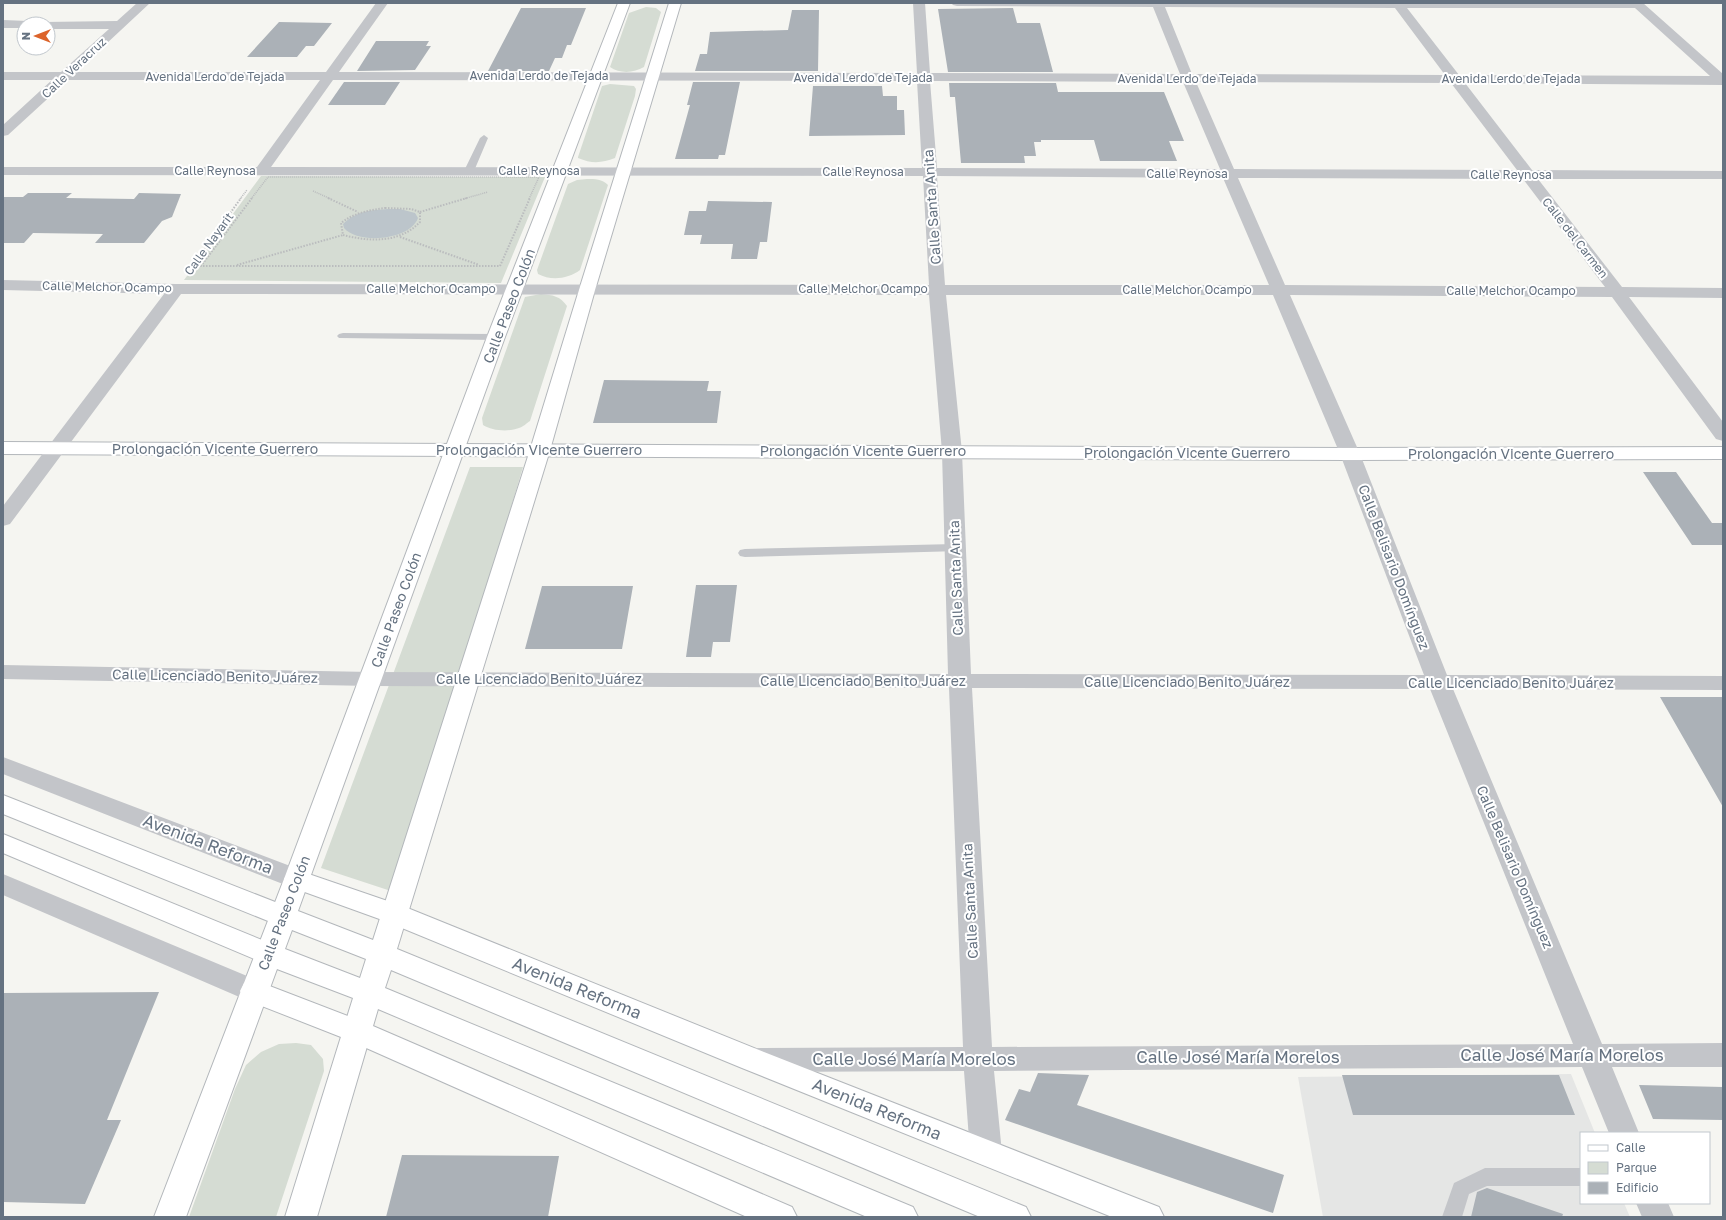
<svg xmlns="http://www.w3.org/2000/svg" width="1726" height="1220" viewBox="0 0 1726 1220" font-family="'Golos Text',sans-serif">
<rect width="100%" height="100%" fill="#f5f5f1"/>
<path fill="#e5e6e5" d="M1571 1074 1595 1133H1581V1203H1624L1630 1217H1323L1298 1077Z"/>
<path fill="#d5dcd3" d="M646 7 656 8 661 12 644 67C634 73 620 74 610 67L629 13Z
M610 84 634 86 636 89 635 96 615 158C602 163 592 164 578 158V157L602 86Z
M261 176 545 177 501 283 184 280Z
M587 179C595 179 602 179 608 185L580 270C568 279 551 281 538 274L537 270 568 184 577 180Z
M541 294C553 295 560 296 567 306L530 421C527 423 523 427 519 428 509 432 492 431 483 425L482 418 525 297Z
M470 467H523L397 893 321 868Z
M296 1043 311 1045 323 1059 324 1071 276 1217H189L235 1089 246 1065 261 1052 279 1044Z"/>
<path fill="#bcc5cb" d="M388 209H400L415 213 418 218C410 240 359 245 344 228L343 224C356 211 372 210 388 209Z"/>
<path fill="#abb1b7" d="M521 8H586L571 45H567L562 58H555L549 71H488Z
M1013 8 1017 23H1040L1053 72H948L938 9Z
M792 10H819L818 71H695L700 54H707L710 32 788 30Z
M279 22 332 23 314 46H306L297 57H247Z
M376 41H429L426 46H431L415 70 357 71Z
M344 82H400L385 105H328Z
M693 82H740L725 155H719L718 159H675L690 105H687Z
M949 83H1056L1058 92H1164L1184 141H1169L1177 161H1100L1094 140H1041V142H1034L1036 156H1024L1025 163H961L955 97H950Z
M813 86H882L883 96H897V110H904L905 135 809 136Z
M28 193H72L66 198 134 199 139 193 181 194 172 217 162 221 144 243H95L103 234 33 233 24 243H3V197H23Z
M708 201 772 202 767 242H760L757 259H731L733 244H700L702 235H684L689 211H706Z
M604 380 709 381 707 391H721L717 423H593Z
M1643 472H1676L1712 523H1723V545H1692Z
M696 585H737L730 642H713L711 657H686Z
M542 586H633L622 649H525Z
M1660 697H1723V807Z
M159 992 107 1120H121L85 1204 3 1202V993Z
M1038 1073 1089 1075 1077 1105 1284 1175 1273 1213 1005 1120 1019 1089 1030 1092Z
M1342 1075H1559L1575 1115H1353Z
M1639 1085 1723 1087V1120L1653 1119Z
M402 1155 559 1156 548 1217H386Z
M1487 1188 1563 1214 1562 1217H1471L1477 1192Z"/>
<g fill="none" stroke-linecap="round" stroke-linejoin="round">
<g stroke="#b3b7bb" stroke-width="2">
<path id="secondary" d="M3 442 1350 448 1723 447V459L1350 460 3 454Z
M3 795 293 909 297 916 293 923 283 926 273 923 3 814Z
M3 834 279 947 283 954 279 961 269 964 259 961 3 853Z
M297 870 405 907 764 1052 1159 1207 1164 1217H1112L742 1068 385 921 288 886 284 879 288 872Z
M254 980 366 1023 792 1207 797 1217H747L346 1039 244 999 240 991 244 983Z"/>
</g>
<g stroke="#b3b7bb" stroke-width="2">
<path id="primary" d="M618 3H630L505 337 298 911 373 940 530 450 579 290 669 3H681L595 290 550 450 397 949 1026 1207 1031 1217H980L391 970 385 988 913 1207 918 1217H867L378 1009 317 1217H285L353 998 277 969 186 1217H154L284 879 487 337ZM292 930 366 959 360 978 285 949Z"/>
</g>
<path stroke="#babcbe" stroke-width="1.5" stroke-dasharray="1 1" stroke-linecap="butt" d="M313 191 331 199
M240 199 247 190
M251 199 268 177H539L529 199
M463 199 488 192"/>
<path stroke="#babcbe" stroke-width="2" stroke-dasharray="1.5 1.5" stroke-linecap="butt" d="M252 198 201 266H500L530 198
M328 198 358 212
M385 208 411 209 420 212V222C400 243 370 242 343 235L341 223C354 213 369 210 385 208Z
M420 212 467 198
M400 237 479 265
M237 265 343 235
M190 269 241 198"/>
<path fill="#c3c5c9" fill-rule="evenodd" d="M484 135 488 138 474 171 472 173H466L464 171 480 138Z
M343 333 496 334 502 337 496 340 339 338 337 336 339 334Z
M955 544 960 545 962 548 960 551 745 557 740 556 738 553 740 550 745 549Z
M1485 1168H1581V1186H1487L1469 1194 1462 1217H1442L1454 1183Z"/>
<path fill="#c3c5c9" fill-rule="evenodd" d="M137 3H150L76 72H326L376 3H388L339 72 917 73 913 3H925L930 73 1180 74 1153 7 957 6 953 5 951 3H1643L1723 74V85L1465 83 1532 170 1723 171V179H1538L1622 287 1723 288V298L1629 297 1723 422V441L1716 439 1612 297 1290 295 1360 454 1447 675 1723 676V690L1453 689 1602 1044 1723 1043V1067H1612L1639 1133H1609L1582 1067 994 1071 1002 1153 997 1162 986 1166 975 1162 970 1153 964 1071 754 1072 743 1068 739 1060 743 1052 754 1048 963 1047 949 688 371 686 3 679V665L371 672 948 674 942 452 929 295 181 294 10 524 3 526V506L164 294 3 290V280L176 284 929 285 923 176 3 175V167H257L320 80H68L8 135 3 136V125L52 80H3V72H61L109 29H48V24H43L44 22 117 21ZM1165 7 1395 8 1445 75 1192 74ZM1407 8H1635L1710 76 1459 75ZM333 80 917 81 922 168 271 167ZM930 81 1183 82 1220 169 937 168ZM1196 82 1451 83 1517 170 1234 169ZM937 176 1223 178 1269 285H945ZM1238 178 1523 179 1605 287 1285 285ZM946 295H1273L1340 454 1424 675 971 674 962 452ZM972 688 1430 689 1573 1044 992 1047Z
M3 20 28 21 30 24H24V28H3Z
M3 757 306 872 310 879 306 886 297 888 288 886 3 774Z
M3 874 264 983 268 991 264 999 254 1002 244 999 3 895Z
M1636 1203H1668L1674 1217H1642Z"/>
<use href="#secondary" fill="#fff" fill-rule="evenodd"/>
<use href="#primary" fill="#fff" fill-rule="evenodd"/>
</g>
<g text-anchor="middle" stroke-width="4" stroke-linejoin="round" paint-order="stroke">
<g font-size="12" fill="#657281" stroke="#fff">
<text transform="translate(74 68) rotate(-43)" y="4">Calle Veracruz</text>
<text x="539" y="80">Avenida Lerdo de Tejada</text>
<text x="215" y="81">Avenida Lerdo de Tejada</text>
<text x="863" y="82">Avenida Lerdo de Tejada</text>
<text x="1187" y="83">Avenida Lerdo de Tejada</text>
<text x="1511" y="83">Avenida Lerdo de Tejada</text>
<text x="215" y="175">Calle Reynosa</text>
<text x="539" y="175">Calle Reynosa</text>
<text x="863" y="176">Calle Reynosa</text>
<text x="1187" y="178">Calle Reynosa</text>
<text x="1511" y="179">Calle Reynosa</text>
<text transform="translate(1575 238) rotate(52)" y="4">Calle del Carmen</text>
<text transform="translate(209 244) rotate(-54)" y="4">Calle Nayarit</text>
<text transform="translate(107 287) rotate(1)" y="4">Calle Melchor Ocampo</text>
<text x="431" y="293">Calle Melchor Ocampo</text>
<text x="863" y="293">Calle Melchor Ocampo</text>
<text x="1187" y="294">Calle Melchor Ocampo</text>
<text x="1511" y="295">Calle Melchor Ocampo</text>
</g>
<g font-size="14" fill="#657281" stroke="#fff">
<text transform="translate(932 207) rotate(-94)" y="5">Calle Santa Anita</text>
<text transform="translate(509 306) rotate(-69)" y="5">Calle Paseo Colón</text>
<text x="215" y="454">Prolongación Vicente Guerrero</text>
<text x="539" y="455">Prolongación Vicente Guerrero</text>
<text x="863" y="456">Prolongación Vicente Guerrero</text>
<text x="1187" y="458">Prolongación Vicente Guerrero</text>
<text x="1511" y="459">Prolongación Vicente Guerrero</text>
<text transform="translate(1394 567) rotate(69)" y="5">Calle Belisario Domínguez</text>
<text transform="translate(956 578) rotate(-92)" y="5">Calle Santa Anita</text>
<text transform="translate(396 610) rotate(-70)" y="5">Calle Paseo Colón</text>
<text transform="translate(215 676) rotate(1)" y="5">Calle Licenciado Benito Juárez</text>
<text x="539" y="684">Calle Licenciado Benito Juárez</text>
<text x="863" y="686">Calle Licenciado Benito Juárez</text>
<text x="1187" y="687">Calle Licenciado Benito Juárez</text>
<text x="1511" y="688">Calle Licenciado Benito Juárez</text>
<text transform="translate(1515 867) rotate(67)" y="5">Calle Belisario Domínguez</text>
<text transform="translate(970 901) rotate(-93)" y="5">Calle Santa Anita</text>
<text transform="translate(284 913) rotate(-69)" y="5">Calle Paseo Colón</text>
</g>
<g font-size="17" fill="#657281" stroke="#fff">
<text transform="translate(208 844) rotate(21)" y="6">Avenida Reforma</text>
<text transform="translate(577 988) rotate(22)" y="6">Avenida Reforma</text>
<text x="1562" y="1061">Calle José María Morelos</text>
<text x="1238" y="1063">Calle José María Morelos</text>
<text x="914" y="1065">Calle José María Morelos</text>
<text transform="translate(877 1109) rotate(22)" y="6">Avenida Reforma</text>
</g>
</g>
<rect width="1726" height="1220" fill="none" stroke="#657281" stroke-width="8"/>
<rect x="1580" y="1132" width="130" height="72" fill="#ffffff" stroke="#c1c7cd"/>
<rect x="1588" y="1145" width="20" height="6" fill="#ffffff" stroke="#c1c7cd"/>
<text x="1616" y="1152" font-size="12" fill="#657281">Calle</text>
<rect x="1588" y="1162" width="20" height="12" fill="#d5dcd3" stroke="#c1c7cd"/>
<text x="1616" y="1172" font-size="12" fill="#657281">Parque</text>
<rect x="1588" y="1182" width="20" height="12" fill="#abb1b7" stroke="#c1c7cd"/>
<text x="1616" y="1192" font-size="12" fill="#657281">Edificio</text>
<g transform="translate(36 36) rotate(270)"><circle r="19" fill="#ffffff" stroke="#c1c7cd"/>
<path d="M0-3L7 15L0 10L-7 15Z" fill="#dc642b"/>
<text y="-6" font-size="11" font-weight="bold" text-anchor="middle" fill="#657281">N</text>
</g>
</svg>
